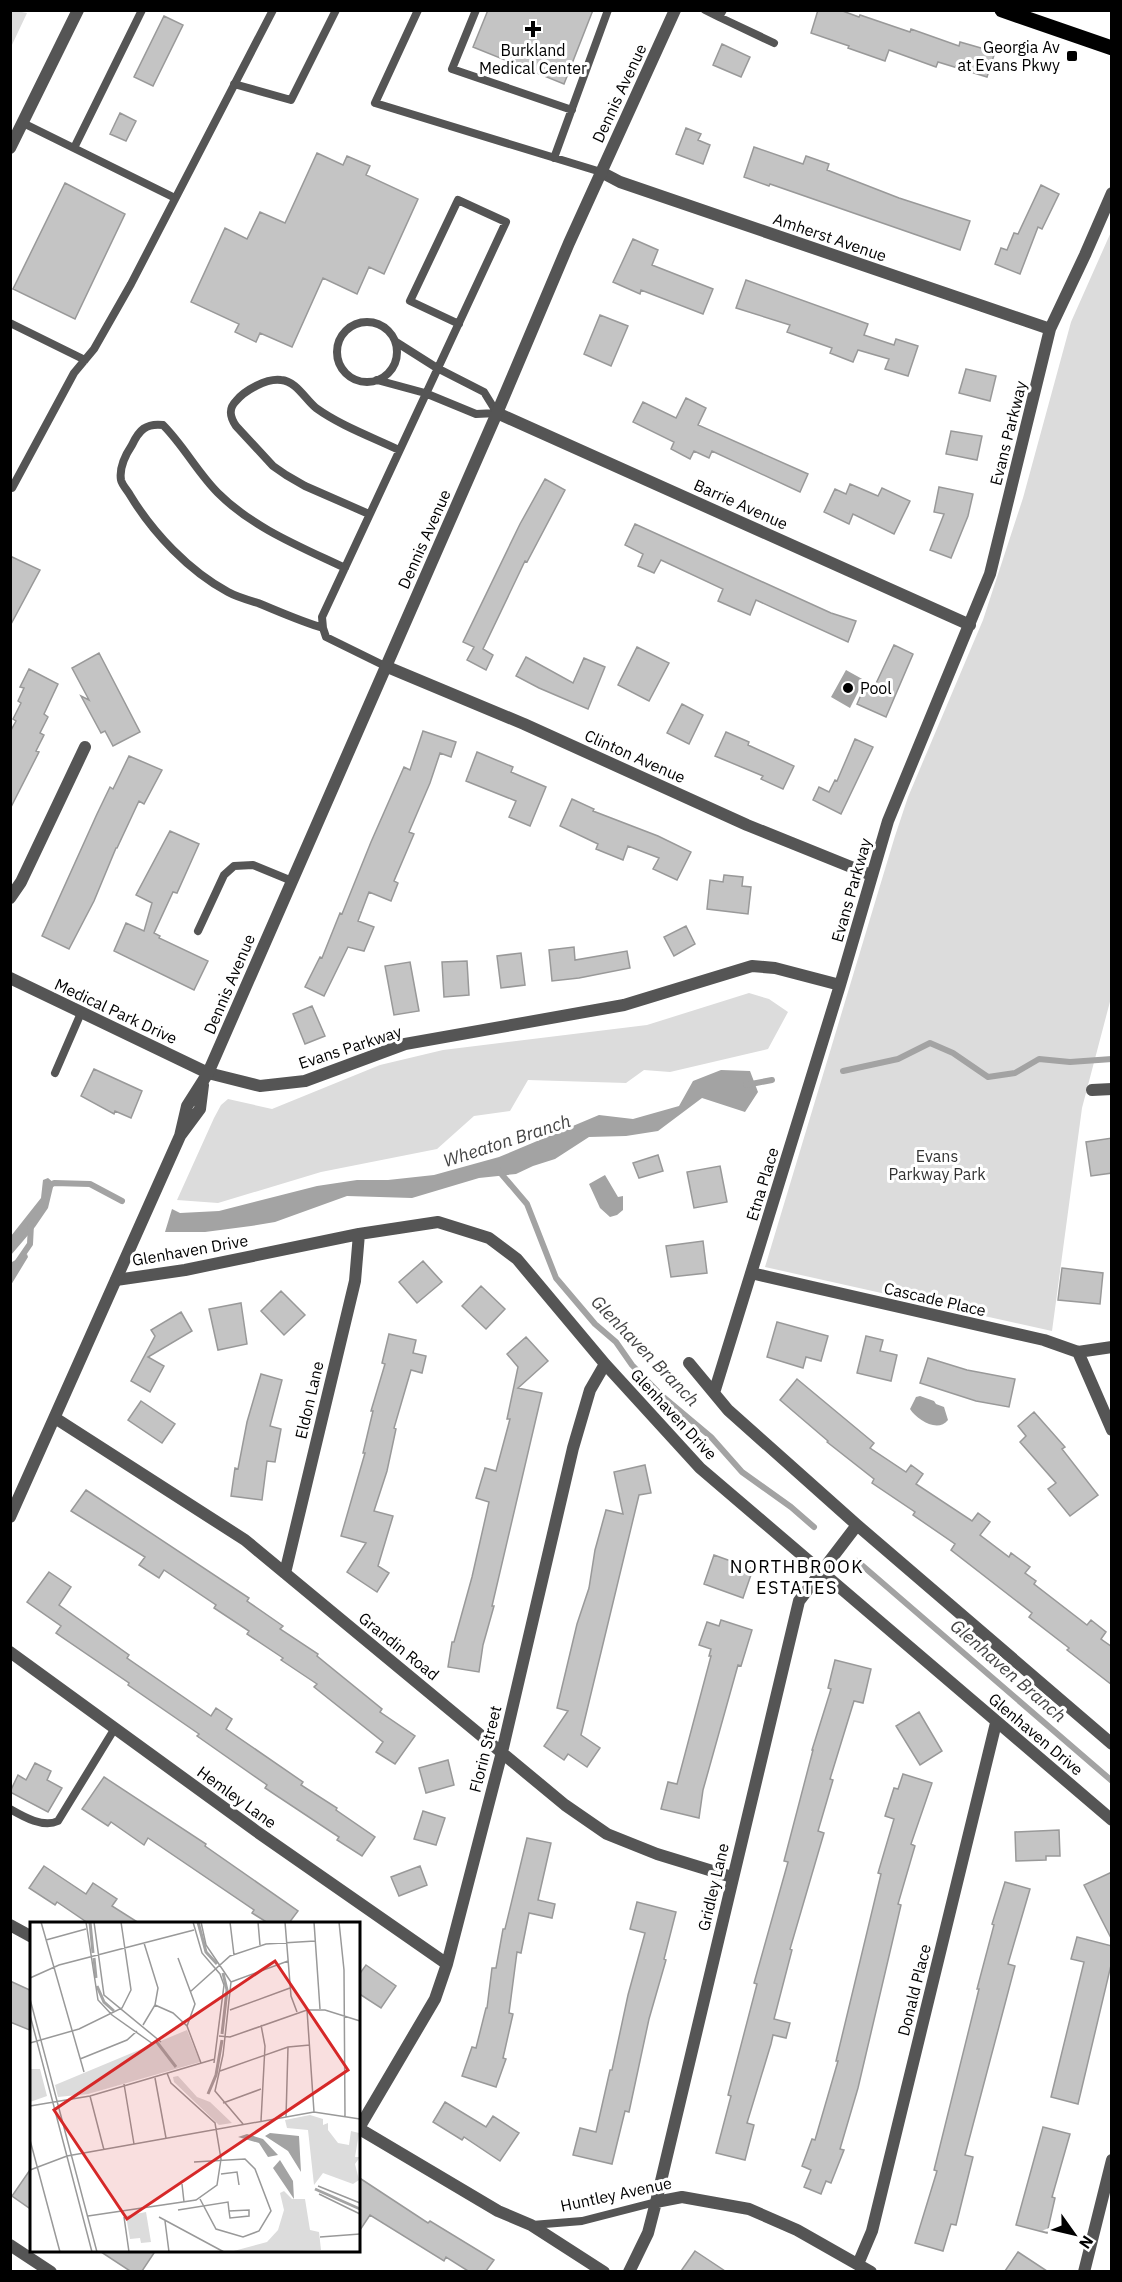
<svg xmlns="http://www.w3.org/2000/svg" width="1122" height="2282" viewBox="0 0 1122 2282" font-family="'IBM Plex Sans',sans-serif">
<rect width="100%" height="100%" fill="#fff"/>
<path fill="#dcdcdc" d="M11 10 27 13 11 47 10 11Z
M1111 232 1112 994 1082 1108 1052 1331 765 1267 895 836 908 797 983 620 1023 498 1071 322Z
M749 993 769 999 788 1012 768 1049 670 1072 644 1070 626 1083 528 1080 510 1111 474 1116 437 1149 321 1172 218 1203 177 1200 214 1118 221 1105 228 1099 272 1109 380 1065 443 1050 647 1025Z"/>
<path fill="#a3a3a3" d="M846 670 864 680 850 708 831 697Z
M721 1070 750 1071 758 1092 745 1112 702 1098 658 1131 626 1136 589 1137 555 1159 533 1166 516 1174 479 1178 412 1198 347 1196 275 1222 251 1226 205 1232H165L172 1209 180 1213 219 1211 317 1186 357 1180H388L434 1175 499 1157 599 1115 633 1119 679 1106 693 1081Z
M605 1175 618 1197 623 1196V1210L617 1215 610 1217 600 1208 589 1184Z
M48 1178 54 1183 48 1208 35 1227 11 1255V1236L41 1198 43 1180Z
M27 1254 28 1257 11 1285V1260L12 1262Z
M920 1396 934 1401 936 1404 944 1407 948 1420C938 1433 917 1420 910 1409L916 1397Z"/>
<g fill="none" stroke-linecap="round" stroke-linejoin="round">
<path stroke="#a3a3a3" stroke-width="6" d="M843 1071 898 1059 930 1043 953 1053 988 1077 1015 1073 1039 1059 1070 1062 1112 1059
M746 1085 772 1080
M498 1170 527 1204 556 1278 595 1324 616 1342 632 1365 661 1395 711 1437 742 1472 791 1507 814 1527
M49 1186 54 1183 90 1184 122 1201
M10 1273 30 1244 31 1224
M857 1561 1112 1781"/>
</g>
<path fill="#c4c4c4" stroke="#999" stroke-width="1.5" d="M488 10H593L564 84 473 47Z
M818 10H840L859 17 860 15 910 32 911 29 959 46 960 42 995 52 987 77 938 62 936 67 889 50 885 61 848 48 849 46 811 33Z
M164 16 183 25 153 86 134 77Z
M722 44 750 57 741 77 713 65Z
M120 113 136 121 126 141 110 134Z
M686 128 701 134 698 140 710 145 703 164 676 154Z
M754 147 803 164 806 156 829 164 827 170 899 198 970 221 960 250 770 184 769 186 744 177Z
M317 153 343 165 347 156 370 166 366 175 418 199 384 274 369 267 357 294 323 278 292 347 260 333 256 342 235 332 239 324 191 302 225 228 247 239 260 212 285 223Z
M65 183 125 214 75 319 13 289Z
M1041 185 1059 194 1042 229 1038 227 1020 274 995 264 1001 248 1007 250 1014 233 1018 234Z
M633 239 658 250 652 265 713 289 703 314 641 290 640 294 613 282Z
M746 280 868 324 864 335 894 345 896 339 918 346 908 376 885 369 889 359 858 350 853 362 830 353 832 348 787 332 790 325 736 308Z
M600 315 628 326 611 366 584 354Z
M966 369 996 376 990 401 959 393Z
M686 398 706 408 698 425 808 474 800 492 712 451 709 458 694 451 690 459 671 449 674 442 633 422 643 402 676 418Z
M951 431 982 436 977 460 946 454Z
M545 479 565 490 527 562 525 561 483 649 493 655 486 670 467 660 474 647 463 642 520 524Z
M850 484 878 496 882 488 910 501 894 534 853 514 849 524 824 512 835 489 846 494Z
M939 487 973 494 968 516 951 558 930 550 944 514 934 512Z
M635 524 831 613 856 621 848 642 756 600 750 615 718 601 723 589 661 560 654 573 638 566 643 554 625 545Z
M10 556 40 570 10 626Z
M894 645 913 654 886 717 857 704 864 688 872 692Z
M637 647 669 663 649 701 618 685Z
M99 653 140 732 113 746 105 731 101 733 81 696 89 700 72 668Z
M526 657 573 683 584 658 605 667 588 709 539 688 516 676Z
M29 669 58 684 44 714 48 717 40 733 44 735 36 751 39 752 10 809V732L16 721 13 719 21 703 18 701 24 688 20 687Z
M682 704 703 715 689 744 667 733Z
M423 731 456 742 451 757 440 753 430 783 409 832 414 834 394 881 398 883 391 901 369 892 358 921 374 927 364 951 348 947 324 996 305 987 320 957 322 958 340 913 342 914 371 842 404 767 410 770Z
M726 732 749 742 748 745 794 766 783 789 761 779 763 776 715 756Z
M855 739 873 747 841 814 813 800 819 787 829 792 835 780 837 781Z
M477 752 513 767 511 772 546 787 530 826 509 817 516 801 466 781Z
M129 756 162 770 144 804 139 801 117 848H116L94 901 69 949 42 936 97 814 110 787 113 789Z
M572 799 594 809 593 811 658 836 691 852 677 880 653 869 659 858 628 846 623 860 596 849 598 844 560 826Z
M170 831 199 844 177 893 173 892 154 933 160 936 159 938 208 961 194 990 114 951 126 923 144 931 152 903 136 895Z
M724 875 743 877 742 886 751 887 748 914 707 909 710 880 723 882Z
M686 926 695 944 674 956 664 937Z
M574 947 575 960 627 951 630 968 579 978 552 981 549 950Z
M521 953 525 985 501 988 497 956Z
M467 961 469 995 444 997 442 962Z
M410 962 419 1011 394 1015 385 966Z
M312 1006 325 1036 305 1044 293 1014Z
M94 1069 142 1091 131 1118 115 1111 114 1114 81 1096Z
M1112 1138V1173L1091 1176 1086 1142Z
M658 1155 663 1171 639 1178 633 1163Z
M720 1166 727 1202 694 1208 687 1172Z
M703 1241 707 1273 671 1277 666 1246Z
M423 1261 442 1282 417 1303 399 1282Z
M1062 1268 1103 1273 1100 1304 1058 1300Z
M481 1286 505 1309 486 1329 462 1306Z
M281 1291 305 1315 284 1335 261 1311Z
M241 1303 247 1344 218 1350 209 1309Z
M181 1312 192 1331 148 1357 164 1366 150 1392 131 1381 155 1336 151 1330Z
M777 1322 828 1336 821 1361 806 1357 803 1368 767 1357Z
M389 1334 416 1340 413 1353 426 1356 422 1373 411 1370 394 1428 396 1429 387 1471 374 1511 393 1516 378 1566 389 1573 377 1592 347 1572 366 1543 341 1536 365 1453H363L373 1411H371L385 1364 382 1363Z
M866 1336 883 1340 880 1351 897 1355 891 1381 857 1373Z
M526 1337 548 1361 518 1388 542 1393 492 1606H494L483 1645 479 1672 448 1667 452 1642H454L472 1577 489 1502 476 1498 485 1468 496 1471 510 1419H507L518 1367 507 1354Z
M928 1358 967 1370 1015 1379 1009 1407 976 1401 920 1383Z
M261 1374 282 1380 270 1426 281 1429 275 1462 267 1461 262 1500 231 1496 235 1468 238 1469 247 1422Z
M797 1379 874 1443 870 1448 906 1472 911 1465 923 1474 916 1484 972 1521 978 1513 990 1522 980 1535 1009 1557 1011 1553 1030 1567 1025 1573 1036 1581 1034 1584 1087 1625 1091 1620 1106 1632 1101 1639 1112 1647V1685L1067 1650 1069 1648 1029 1617 1032 1613 951 1550 955 1544 913 1515 915 1512 872 1483 874 1479 827 1442 828 1441 780 1400Z
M141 1401 175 1424 162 1443 128 1420Z
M1034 1412 1065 1447 1062 1449 1098 1495 1070 1516 1048 1489 1056 1483 1020 1442 1026 1436 1018 1426Z
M645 1465 651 1493 639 1495 581 1735 600 1748 587 1767 568 1754 564 1760 544 1746 568 1711 557 1708 577 1624 589 1588 595 1550 606 1510 623 1514 614 1472Z
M86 1490 249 1598 247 1601 283 1626 280 1629 318 1654 317 1656 382 1709 380 1712 415 1736 395 1764 376 1752 383 1742 314 1687 317 1684 281 1660 283 1658 247 1634 249 1631 214 1608 216 1605 164 1570 159 1578 139 1565 145 1557 71 1511Z
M714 1555 753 1569 743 1598 704 1584Z
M49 1572 71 1587 59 1605 129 1655 127 1658 211 1716 216 1708 232 1719 226 1729 303 1782 301 1785 337 1808 336 1810 375 1837 362 1856 337 1840 339 1837 265 1788 267 1785 197 1736 199 1734 128 1685 129 1683 56 1633 61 1626 27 1602Z
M721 1620 752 1630 741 1666 738 1665 703 1790 699 1818 661 1809 668 1782 677 1784 711 1656H709L711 1649 699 1645 707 1622 719 1626Z
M835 1660 871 1669 863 1703 854 1701 830 1779 833 1780 818 1831 824 1833 790 1949 792 1950 774 2019 790 2023 786 2038 773 2035 771 2044 747 2123 754 2125 745 2160 716 2153 731 2096 728 2095 757 1984 754 1983 788 1862 784 1861 813 1750H812L831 1689 828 1688Z
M919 1712 942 1751 920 1765 896 1726Z
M448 1760 454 1785 426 1793 419 1768Z
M35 1763 51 1771 47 1780 62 1788 48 1812 10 1792 18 1775 26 1780Z
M903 1774 932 1783 911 1844 915 1846 898 1904 901 1905 858 2088 840 2149 844 2150 831 2183 826 2181 821 2194 804 2187 811 2170 802 2166 812 2139 815 2140 838 2061H836L881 1874 878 1873 894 1819 885 1816 894 1788 898 1789Z
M104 1777 206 1844 205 1846 298 1911 289 1923H268L252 1913 254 1910 148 1838 144 1845 111 1822 108 1826 82 1809Z
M423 1811 445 1818 436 1845 414 1839Z
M1059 1830 1060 1856H1046V1860L1016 1861 1015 1832Z
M527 1838 551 1843 538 1900 555 1904 552 1918 529 1913 521 1953 517 1952 509 2013 513 2014 503 2058 506 2059 496 2087 462 2076 472 2047 476 2048 486 2008H487L492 1968H496L503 1929H505Z
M44 1866 86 1894 93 1883 117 1899 112 1906 139 1923H88L57 1902 55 1905 29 1888Z
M420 1866 427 1885 399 1896 391 1877Z
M1112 1872V1940L1084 1885Z
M1005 1882 1030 1889 1008 1964 1015 1966 965 2155 973 2157 956 2225 951 2224 943 2251 915 2243 937 2171 934 2170 979 1989H977L994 1925 992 1924Z
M637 1902 676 1912 664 1959 666 1960 649 2019 629 2112 625 2111 612 2164 573 2155 580 2128 596 2132 610 2070H612L628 1995 645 1933 630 1929Z
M1077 1937 1112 1946V1961L1078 2104 1051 2097 1084 1962 1071 1959Z
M366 1965 396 1986 381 2008 358 1993V1976Z
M10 1981 32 1991V2031L10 2022Z
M445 2102 486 2127 493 2116 519 2133 500 2161 464 2137 462 2140 433 2122Z
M1043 2127 1070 2134 1052 2197 1055 2198 1047 2233 1016 2225Z
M32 2167V2210L12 2196Z
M358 2177 428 2223 430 2221 494 2260 486 2271H468L446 2257 444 2261 370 2215 358 2233Z
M98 2250H156L142 2271H130Z
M695 2251 725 2271H681Z
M1018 2252 1047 2271H1005Z"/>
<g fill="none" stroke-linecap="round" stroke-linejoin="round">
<path stroke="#555" stroke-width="8" d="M418 10 375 103 601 172
M476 10 452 69 572 110
M705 10 719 17
M723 10 719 17 774 43
M234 84 291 100 336 10
M23 123 175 198
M74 148 142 10
M554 158 608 10
M337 352a30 30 0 1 1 60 0a30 30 0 1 1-60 0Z
M10 323 85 360
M396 342 437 368 484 392 497 413
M377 380 425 393 476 414 497 413
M10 488H12L74 373 94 349 131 284 273 10
M369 514 305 486 286 475 273 466 236 426C230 417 228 409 236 401 245 390 267 378 281 380 296 381 305 399 316 408 341 426 372 437 399 450
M323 628C300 621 280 612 258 603 248 600 237 597 228 592 189 571 153 533 130 495 128 491 122 485 121 480 119 468 126 454 132 445 139 430 146 423 163 425 184 446 197 472 218 493 253 528 301 547 345 568
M385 666 326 637 323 628 322 617C383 485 445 354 506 222L458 200 410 301 459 324
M198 931 224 875 234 866 253 865 292 881
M55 1073 81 1013
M10 1809C24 1817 43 1828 58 1821L115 1728
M532 2225 582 2221 656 2202"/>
<path stroke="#555" stroke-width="12" d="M601 172 620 182 1050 329
M497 413 970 625
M385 666 524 724 747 825 871 875
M10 898 21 882 85 747
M208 1073 260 1086 305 1081 405 1044 624 1005 752 966 775 968 840 985
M1092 1090 1112 1089
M751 1273 1044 1340 1078 1352 1112 1347
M116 1280 185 1270 359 1234 438 1222 489 1238 517 1259 605 1364 700 1468 1112 1820
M1078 1352 1112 1430
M689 1363 728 1410 857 1525 1112 1744
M714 1393 840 985 888 821 990 574 1050 329 1085 255 1112 193
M55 1418 245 1540 565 1805 607 1834 657 1854 732 1877
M285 1573 355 1281 359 1234
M10 1652 256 1831 447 1964
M10 1925 32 1937
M358 2128 498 2211 531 2225 604 2272
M359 2128 435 1999 447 1964 502 1752 573 1448 590 1390 605 1364
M656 2202 682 2197 749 2209 797 2230 871 2272
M10 2245 51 2272
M858 2264 872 2231 996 1723
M629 2272 648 2233 656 2202 799 1601 857 1525
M1084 2272 1112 2160"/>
<path stroke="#555" stroke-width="12" d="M10 148 78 10
M10 978 208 1073
M180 1136 187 1106 208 1073 497 413 569 243 675 10
M10 1517 180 1136 200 1109 203 1085"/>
<path stroke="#000" stroke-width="15" d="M1002 10 1112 48"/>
</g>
<g fill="#000" stroke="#fff" stroke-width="2">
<path d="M530 20h6v6h6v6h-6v6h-6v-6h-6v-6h6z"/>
<rect x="1066" y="50" width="12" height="12" rx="3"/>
<circle cx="848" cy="688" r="6"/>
</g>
<g text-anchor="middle" stroke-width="6" stroke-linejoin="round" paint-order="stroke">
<g font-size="16" fill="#000" stroke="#fff" text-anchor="end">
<text x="1060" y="53">Georgia Av<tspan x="1060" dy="18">at Evans Pkwy</tspan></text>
<text x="533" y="56" text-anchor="middle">Burkland<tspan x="533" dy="18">Medical Center</tspan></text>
<text x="860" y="694" text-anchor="start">Pool</text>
</g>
<g font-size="16" fill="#000" stroke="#fff">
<text transform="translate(619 93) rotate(-65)" y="6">Dennis Avenue</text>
<text transform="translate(830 237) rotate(19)" y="6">Amherst Avenue</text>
<text transform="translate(1008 433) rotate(-76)" y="6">Evans Parkway</text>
<text transform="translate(741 504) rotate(24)" y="6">Barrie Avenue</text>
<text transform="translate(424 539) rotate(-66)" y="6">Dennis Avenue</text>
<text transform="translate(635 756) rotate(24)" y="6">Clinton Avenue</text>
<text transform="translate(851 890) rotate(-74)" y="6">Evans Parkway</text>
<text transform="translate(229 984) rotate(-67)" y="6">Dennis Avenue</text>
<text transform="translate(116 1011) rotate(25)" y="6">Medical Park Drive</text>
<text transform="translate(350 1047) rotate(-18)" y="6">Evans Parkway</text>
<text transform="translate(762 1184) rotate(-73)" y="6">Etna Place</text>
<text transform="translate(190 1250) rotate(-10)" y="6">Glenhaven Drive</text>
<text transform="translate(935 1299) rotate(13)" y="6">Cascade Place</text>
<text transform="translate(309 1400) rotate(-77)" y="6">Eldon Lane</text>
<text transform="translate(674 1414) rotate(47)" y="6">Glenhaven Drive</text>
<text transform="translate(399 1646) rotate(39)" y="6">Grandin Road</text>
<text transform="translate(1036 1734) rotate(40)" y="6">Glenhaven Drive</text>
<text transform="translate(485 1749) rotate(-76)" y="6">Florin Street</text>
<text transform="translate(237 1797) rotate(36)" y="6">Hemley Lane</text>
<text transform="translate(713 1887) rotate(-77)" y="6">Gridley Lane</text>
<text transform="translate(914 1990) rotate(-76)" y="6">Donald Place</text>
<text transform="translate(616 2194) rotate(-12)" y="6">Huntley Avenue</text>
</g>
<g font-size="16" fill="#333" stroke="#fff">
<text x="937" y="1162">Evans<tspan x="937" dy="18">Parkway Park</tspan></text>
</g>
<g font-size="18" font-style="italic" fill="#444" stroke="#fff">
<text transform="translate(507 1141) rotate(-18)" y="6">Wheaton Branch</text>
<text transform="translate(645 1351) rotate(46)" y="6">Glenhaven Branch</text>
<text transform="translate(1008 1671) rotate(41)" y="6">Glenhaven Branch</text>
</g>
<g font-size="18" letter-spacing="1.5" fill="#000" stroke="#fff">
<text x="797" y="1573">NORTHBROOK<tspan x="797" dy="21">ESTATES</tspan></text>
</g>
</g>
<g transform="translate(30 1922)">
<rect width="330" height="330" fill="#fff"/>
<path d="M157 108 170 140 58 172 28 175 25 163ZM0 147H10L17 174 0 180ZM148 154 167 175 180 180 202 201 189 203 144 160 143 155ZM280 193 293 197V203L298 201V208L308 221 319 223 321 209 329 211 325 235H330L325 242 329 258 323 262 293 251 284 263 278 208 257 206 255 198ZM254 269 262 277H275L280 308 289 310 291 328 200 330 237 320 248 308 254 288 250 271ZM116 290 121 320 111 321 110 316 100 317 96 294Z" fill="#dcdcdc"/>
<path d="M240 211 269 214 271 250 258 229 235 214ZM217 212 233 217 248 233 238 235 229 221 208 215ZM250 238 263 259 264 277 243 246Z" fill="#a3a3a3"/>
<path fill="none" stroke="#a3a3a3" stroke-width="3" d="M60 0 63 31M168 0 176 30 187 42M64 36 66 56M67 64 74 80 84 89M192 112 197 68 193 51M126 119 146 145M178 172 186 153 192 118M285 267 330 287"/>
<path fill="none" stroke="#999" stroke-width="1.5" d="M11 0 54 150M56 0 68 78 82 93 123 122M64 0 74 73 131 120M163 0 172 31 190 52 194 63 184 141M171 0 176 23 201 60 193 133 185 169 213 202M200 0 204 33M228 0 230 23M255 0 261 74 267 90M284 0 290 87M309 0 314 48 315 194M16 18 56 7M148 36 165 82 157 104M0 56 29 43 164 8M201 60 258 39M160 70 200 34 236 22 285 19M0 77 67 330M125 83 143 91 157 104 171 141M200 88 260 66M277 88 284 190M0 93 62 330M113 103 125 83 128 66 114 21M189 114 200 115 277 88H295L330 99M0 121 49 107 92 86 101 68 91 0M50 137 97 118 107 109M190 149 258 125 280 123M125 156 136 216M94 162 104 222M60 174 74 228M193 181 231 167M0 184 60 174 185 137M256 195 258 125M231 199 235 124 231 103M0 218 30 330M164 240 215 237 225 247 241 289 229 309 213 315 186 307 170 277M0 248 37 234 284 190 330 197M191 252 207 250 209 263M152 262 154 280M288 264 330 281M289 272 330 292M148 288 198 280 199 289 200 296 219 294V288L199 289M58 294 166 278 187 263 191 237 185 201 141 161 137 151M94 295 99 330M129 295 194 330M135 299 139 330M290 315 330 312"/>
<path fill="#d62828" fill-opacity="0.15" stroke="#d62828" stroke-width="3" d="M245 39 318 148 97 297 24 188Z"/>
<rect width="330" height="330" fill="none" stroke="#000" stroke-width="3"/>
</g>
<rect width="1122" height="2282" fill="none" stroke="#000000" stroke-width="24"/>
<g transform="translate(1074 2234) rotate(124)" stroke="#ffffff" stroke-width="4.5" paint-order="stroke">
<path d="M0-4.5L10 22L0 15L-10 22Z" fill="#000000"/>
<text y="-9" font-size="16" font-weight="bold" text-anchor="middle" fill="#000000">N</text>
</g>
</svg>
